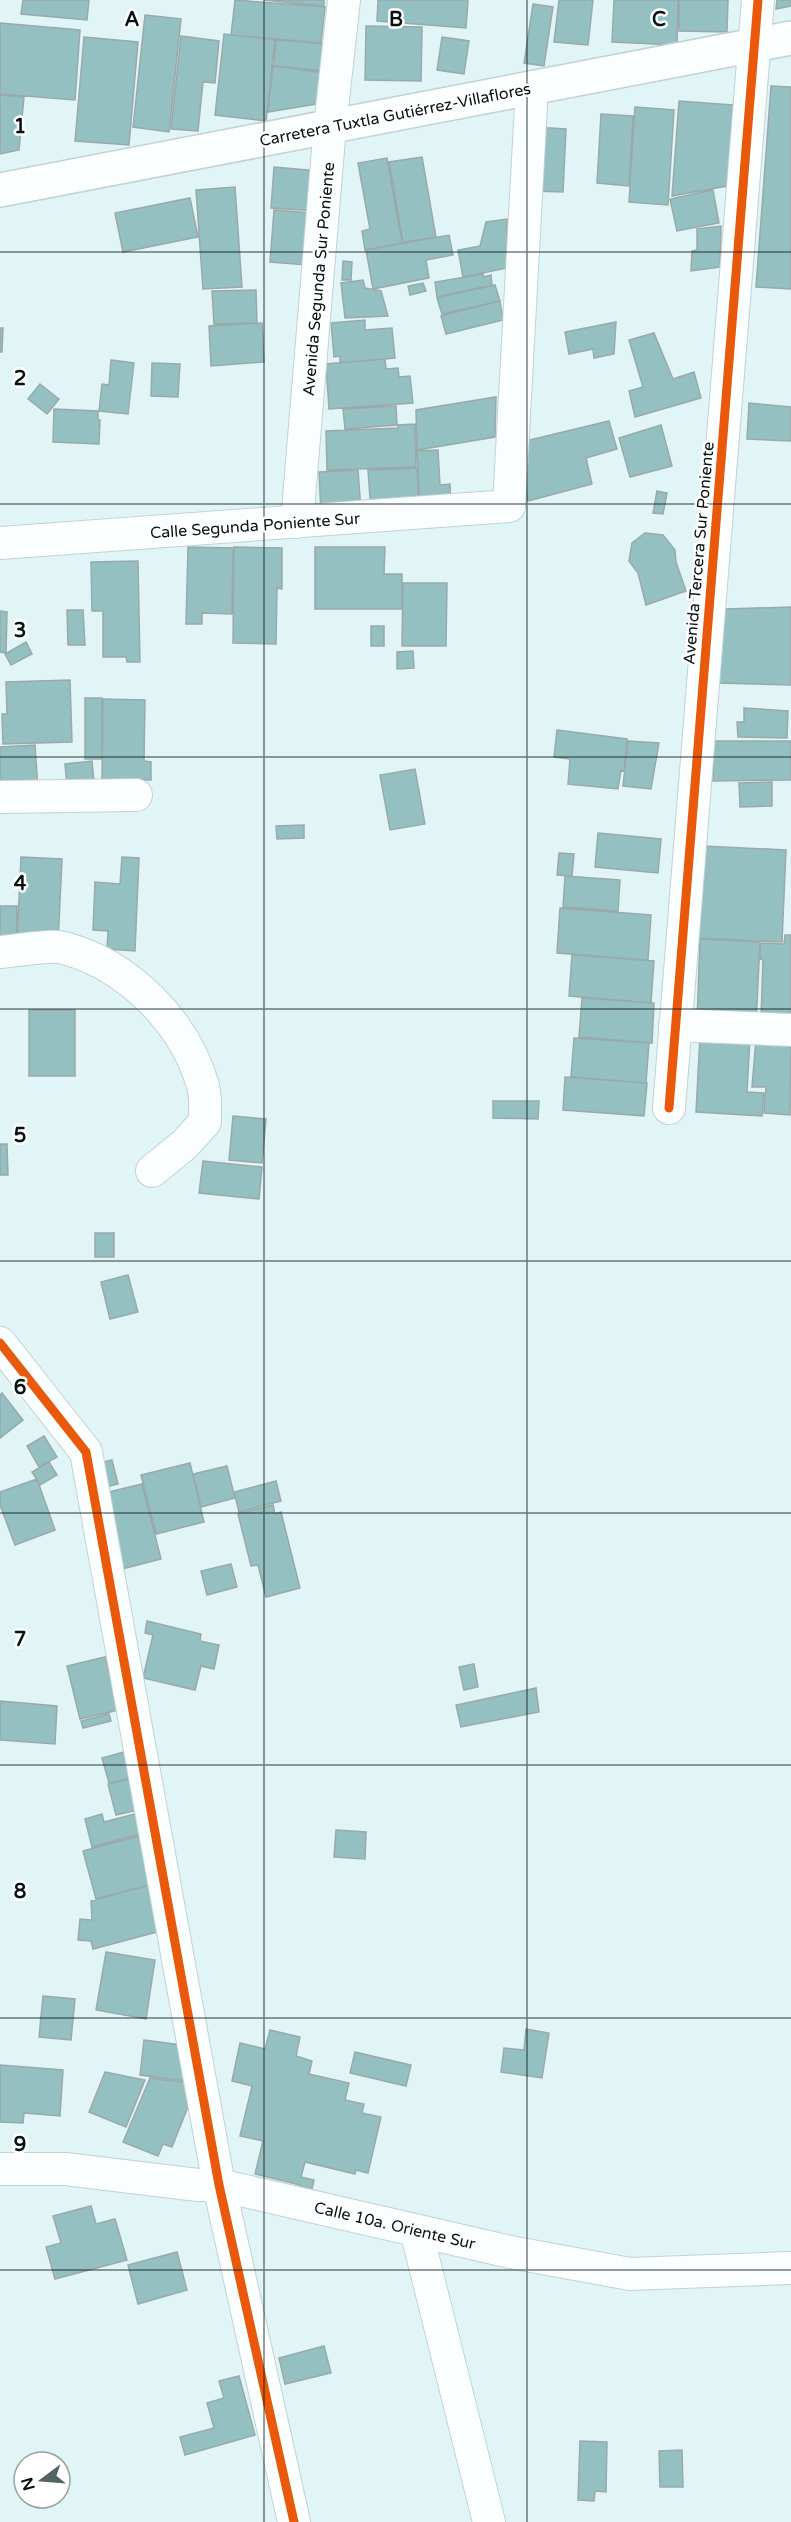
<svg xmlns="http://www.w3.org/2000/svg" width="791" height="2522" viewBox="0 0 791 2522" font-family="'Varela Round',sans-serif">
<rect width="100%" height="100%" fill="#e1f5f6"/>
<path fill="#94c0c2" stroke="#9aa9a9" stroke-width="1.5" d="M23 0H89L87 20 21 14Z
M235 0 325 7 321 43 231 35Z
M264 0H324V6Z
M378 0H468L466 28 377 21Z
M559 0H593L588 45 554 42Z
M614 0H678L677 45 612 42Z
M679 0H728L727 32 679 31Z
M777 0H791V6L776 9Z
M533 4 553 7 544 66 524 63Z
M145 15 181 19 169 132 133 127Z
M0 23 80 30 75 100 0 94Z
M366 26 422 27 421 81 365 80Z
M224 34 275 40 266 121 215 115Z
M181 36 219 41 215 83 203 82 198 131 171 129Z
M84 37 138 42 129 145 75 141Z
M442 37 469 41 464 74 437 70Z
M276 40 326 44 324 71 274 66Z
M273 66 325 73 322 103 268 112Z
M771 86 791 87V289L756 287Z
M0 95 24 97 19 150 0 154Z
M679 101 733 105 727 186 672 196Z
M635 107 674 110 668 205 629 202Z
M601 114 633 116 629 186 597 183Z
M534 127 566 129 563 192 531 191Z
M422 157 436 237 403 242 389 162Z
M387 158 402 243 365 250 362 231 370 229 358 163Z
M274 167 318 171 315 211 271 208Z
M235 187 242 287 203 289 196 190Z
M713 190 719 223 677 231 670 199Z
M190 198 198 237 123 252 115 213Z
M274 210 311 213 307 265 270 262Z
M507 219V268L463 277 458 250 480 246 486 222Z
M721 226 720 267 691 271 692 251 697 250V229Z
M449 235 453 255 426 260 429 278 373 289 366 250Z
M343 261 352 262 351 280H342Z
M483 274 484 277 491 275 492 285 437 297 435 282Z
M363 280 365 288 381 291 388 316 345 318 341 283Z
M423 283 426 291 410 295 408 286Z
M495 285 500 301 442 314 437 298Z
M256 290 257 323 214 324 212 291Z
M500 301 503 320 446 334 441 316Z
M365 320V330L392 328 395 358 340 363V356L334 357 331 323Z
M616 322 614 354 594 358 593 349 569 354 565 332Z
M262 323 264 362 211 366 209 326Z
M0 328H3L2 352H0Z
M654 333 673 379 694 372 701 398 635 417 629 391 643 387 629 340Z
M385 359 386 369 398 368 399 377 410 376 413 403 329 409 326 364Z
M111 360 134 363 128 414 99 411 102 384 109 385Z
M152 363 180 364 178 397 151 396Z
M40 384 59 399 47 414 28 399Z
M496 397 495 437 417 450 416 410Z
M749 403 791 407V441L747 439Z
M396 406 397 425 345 429 343 409Z
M54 409 98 411V420H100L99 444 53 442Z
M609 421 617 449 586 458 592 484 528 501 517 443Z
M415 424 416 467 327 470 326 431 398 428V425Z
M661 425 672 466 630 477 619 438Z
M438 450 440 485 450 484 451 508 420 510 417 451Z
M417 468 419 510 371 512 368 470Z
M358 470 361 510 321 513 319 472Z
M657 491 667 493 663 514 653 513Z
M645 533 663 535 675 550 676 562 686 591 646 605 638 573 629 561 632 543Z
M188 547 233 548 232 614 202 613V624H186Z
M234 547 282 548V589L277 588 276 644 233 643Z
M315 547H385L384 574H402V609H315Z
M138 561 140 662H127L126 657H103V611H92L91 562Z
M403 583H447L446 646H402Z
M791 607V685L717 683 725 609Z
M67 610H83L85 645H68Z
M0 611 7 612 6 653 0 652Z
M371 626H384V646H371Z
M26 642 32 654 11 665 5 654Z
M413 651 414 668 397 669V652Z
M70 680 72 742 3 744 2 714H7L6 682Z
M85 698H102V759H85Z
M103 699 145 700 144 761 151 762V780L102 779Z
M744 708 788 711 787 738 738 737 737 722H744Z
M557 730 627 739 624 771 621 770 618 789 568 784 570 759 554 757Z
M628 741 659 743 651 789 623 786Z
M713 741H791V780L713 781Z
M35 745 38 790 0 792V747Z
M92 761 94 783 67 786 65 764Z
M415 769 425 824 390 830 380 775Z
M772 782V806L740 807 739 783Z
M304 825V838L277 839 276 826Z
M598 833 661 839 658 873 595 867Z
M702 846 786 850 782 942 698 938Z
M559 853 574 854 572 876 557 875Z
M21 857 62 859 58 944 17 942Z
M122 857 139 858 135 951 107 949 108 931 93 930 95 882 120 884Z
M565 876 620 880 618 911 563 907Z
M0 906H17L16 946 0 945Z
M560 908 651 915 648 960 557 953Z
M785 935H791V1019L761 1017 763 960 760 959V943L784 944Z
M700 939 760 942 756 1024 697 1021Z
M572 955 654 961 651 1003 569 996Z
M582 998 654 1003 652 1043 579 1037Z
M29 1010H75V1076H29Z
M700 1036 750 1038 747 1092 764 1093 762 1116 696 1112Z
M574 1038 649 1043 646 1083 571 1077Z
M756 1039 791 1041 790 1115 764 1113 766 1087H752Z
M565 1077 647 1083 644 1116 563 1110Z
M493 1101H539L538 1119 493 1118Z
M233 1116 266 1119 262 1163 229 1160Z
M0 1144H7L8 1175H0Z
M203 1161 262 1167 259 1199 199 1193Z
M95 1233H114V1257H95Z
M128 1275 138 1312 110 1319 101 1282Z
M2 1393 23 1420 0 1438V1395Z
M44 1436 57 1457 39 1467 27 1446Z
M112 1460 118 1484 97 1489 91 1465Z
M49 1462 57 1475 40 1485 32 1472Z
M190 1463 204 1522 156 1534 141 1475Z
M227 1466 235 1498 201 1507 193 1474Z
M37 1479 55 1530 15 1545 0 1505V1492Z
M276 1481 281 1501 239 1512 234 1492Z
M142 1484 161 1559 118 1570 100 1494Z
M273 1505 275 1514 281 1512 300 1588 266 1597 258 1565 251 1566 238 1514Z
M231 1564 237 1587 207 1595 201 1571Z
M147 1621 201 1634 200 1641 219 1645 214 1669 201 1666 195 1690 143 1678 153 1635 145 1633Z
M105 1657 119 1710 80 1719 67 1666Z
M474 1664 478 1687 464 1690 459 1667Z
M536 1688 539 1712 461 1727 456 1705Z
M0 1701 57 1706 55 1744 0 1740Z
M109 1714 111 1721 83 1728 81 1721Z
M124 1752 130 1778 109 1783 102 1758Z
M131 1779 138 1810 116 1815 108 1784Z
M102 1814 104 1822 135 1814 140 1834 92 1847 85 1819Z
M336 1830 366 1832 365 1859 334 1857Z
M139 1836 152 1884 96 1899 83 1851Z
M149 1885 161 1931 93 1949 91 1941 78 1940 80 1919 92 1920 91 1901Z
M106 1952 155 1960 146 2019 96 2010Z
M43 1996 75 1999 71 2040 39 2037Z
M526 2029 549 2033 542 2078 501 2072 504 2048 524 2050Z
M270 2030 300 2037 296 2056 312 2061 309 2074 349 2083 345 2100 364 2104 362 2113 381 2117 368 2173 356 2170 355 2174 305 2162 301 2177 314 2180 311 2193 298 2190 300 2185 255 2174 263 2141 240 2136 252 2086 232 2081 240 2043 265 2049Z
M144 2040 189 2046 185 2081 140 2075Z
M355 2052 411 2065 406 2086 350 2073Z
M0 2065 63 2070 60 2116 24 2113 23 2123 0 2122Z
M105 2072 145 2080 126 2127 89 2112Z
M150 2078 197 2084 172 2147 163 2144 158 2156 123 2142Z
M91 2206 96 2224 115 2219 127 2260 55 2279 46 2247 61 2243 53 2216Z
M177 2252 187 2290 138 2304 128 2265Z
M324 2346 331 2373 285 2384 279 2358Z
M239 2376 255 2435 185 2455 180 2437 214 2428 207 2403 224 2398 219 2381Z
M580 2441 607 2442 606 2492 595 2491 594 2501 578 2500Z
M682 2450 683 2487H660L659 2451Z"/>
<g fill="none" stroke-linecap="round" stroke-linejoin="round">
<g stroke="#c2d2d2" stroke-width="34">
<path id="street" d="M297 522 330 126 344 0
M0 543 509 506 532 87
M0 797 136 795
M0 952C16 951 51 944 64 948 128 965 185 1022 203 1086 206 1097 205 1111 205 1122L184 1145 152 1171
M675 1025 791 1030
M669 1108 758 0
M0 1343 86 1452 219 2185 294 2522
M0 2169H65L198 2185H219L510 2252 630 2274 791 2268
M416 2230 489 2522"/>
</g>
<g stroke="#c2d2d2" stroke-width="36">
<path id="primary" d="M0 190 791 38"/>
</g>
<use href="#street" stroke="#fafefe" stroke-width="32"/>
<use href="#primary" stroke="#fafefe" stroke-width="33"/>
<g stroke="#fff" stroke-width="13">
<path id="cycleway" d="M669 1108 758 0
M0 1343 86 1452 219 2185 294 2522"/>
</g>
<use href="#cycleway" stroke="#e8590c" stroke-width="9"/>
</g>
<path fill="none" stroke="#061313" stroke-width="1.5" stroke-opacity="0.55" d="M264 0V2522M527 0V2522M0 252H791M0 504H791M0 757H791M0 1009H791M0 1261H791M0 1513H791M0 1765H791M0 2018H791M0 2270H791"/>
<g text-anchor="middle" stroke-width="5" stroke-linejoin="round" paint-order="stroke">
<g font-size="16" fill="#061313" stroke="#fff">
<text transform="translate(395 114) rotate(-11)" y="6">Carretera Tuxtla Gutiérrez-Villaflores</text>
<text transform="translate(318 279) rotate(-85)" y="6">Avenida Segunda Sur Poniente</text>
<text transform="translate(255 525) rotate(-4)" y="6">Calle Segunda Poniente Sur</text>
<text transform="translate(698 553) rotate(-85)" y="6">Avenida Tercera Sur Poniente</text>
<text transform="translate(395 2225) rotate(13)" y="6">Calle 10a. Oriente Sur</text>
</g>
</g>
<g font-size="20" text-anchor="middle" font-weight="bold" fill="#061313" stroke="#fff" stroke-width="5" stroke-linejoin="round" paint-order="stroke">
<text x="132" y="26">A</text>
<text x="396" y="26">B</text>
<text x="659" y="26">C</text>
<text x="20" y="133">1</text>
<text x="20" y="385">2</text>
<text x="20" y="637">3</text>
<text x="20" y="890">4</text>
<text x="20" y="1142">5</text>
<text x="20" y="1394">6</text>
<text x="20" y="1646">7</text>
<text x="20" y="1898">8</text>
<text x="20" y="2151">9</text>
</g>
<g transform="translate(42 2480) rotate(254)"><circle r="28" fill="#ffffff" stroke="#9ba1a1" stroke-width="1.5"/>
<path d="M0-4.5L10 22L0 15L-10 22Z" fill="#536262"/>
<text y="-9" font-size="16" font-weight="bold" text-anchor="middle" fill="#061313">N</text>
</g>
</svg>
